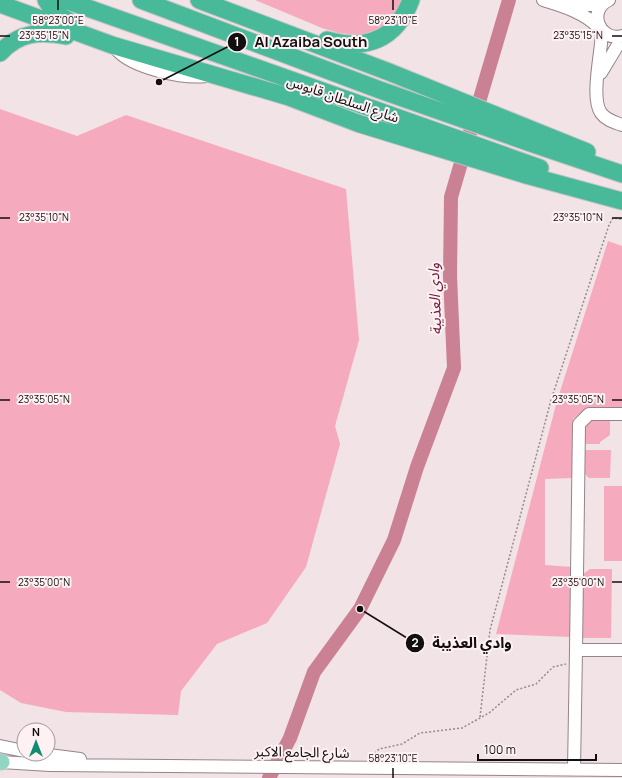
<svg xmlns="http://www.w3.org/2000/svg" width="622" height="778" viewBox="0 0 622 778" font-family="Manrope,'Noto Sans Arabic',sans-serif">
<rect width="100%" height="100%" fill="#f2e3e6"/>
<path fill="#f6aabd" d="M255 0H404L390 22 374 31 359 35 339 33 322 28Z
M0 109 77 136 126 115 346 189 359 340 335 426 340 444 306 567 267 623 217 644 181 691 178 715 66 712 21 703 0 690Z
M608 241 622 246V408L588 407 573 419 572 478 545 479V565L573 567 571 637 496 634 557 401Z
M610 418V435L600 442V444H583V424L587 420Z
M584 450H611L610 478H589L583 472Z
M604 486H622V561H604Z
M590 569H612L611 638H582L583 574Z"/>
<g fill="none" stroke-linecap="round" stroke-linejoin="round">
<path stroke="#ca8194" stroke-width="14" d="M269 778 290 738 314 672 360 609 394 540 417 467 454 368 450 276 451 197 509 0"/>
<g stroke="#938588" stroke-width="14">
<path id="minor" d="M543 0C563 6 586 13 600 29
M609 0C587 10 599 42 622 36
M566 5H602
M602 31C602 50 590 98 601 113 606 120 614 122 622 125
M117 50C133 68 183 79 206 76
M601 73 622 38
M576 650 579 424 589 414H622
M0 746 24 751
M41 754 80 759
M0 762 50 765 622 770
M574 770 576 650H622"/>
</g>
<g stroke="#c6c5c5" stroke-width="17">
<path id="major" d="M0 762H2"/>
</g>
<g stroke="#c6c5c5" stroke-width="19">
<path id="highway" d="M46 0 54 12 72 23
M65 0 540 168
M141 0 380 90 536 145 622 174
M199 0 389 72 587 152
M0 4 112 45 289 97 360 124 526 175 622 201
M327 40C366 51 396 40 411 0
M0 53C19 32 40 31 66 36"/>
</g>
<path stroke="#958a8c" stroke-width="1.5" stroke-dasharray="2 2" stroke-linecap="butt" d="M480 717 490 630 551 400 609 225 613 218 622 219
M369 759 379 749 402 744 420 733 462 728 489 713 516 690 536 684 553 667 566 664"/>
<use href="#minor" stroke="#fff" stroke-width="12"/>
<use href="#major" stroke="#91d6c2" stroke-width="15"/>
<use href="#highway" stroke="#48ba9a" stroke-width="17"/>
</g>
<path fill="none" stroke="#130e0f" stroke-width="1.5" d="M58 0V10M393 0V10M0 36H10M612 36H622M0 218H10M612 218H622M0 400H10M612 400H622M0 582H10M612 582H622M393 768V778"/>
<g text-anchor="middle" stroke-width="4" stroke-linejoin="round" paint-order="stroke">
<g font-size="14" fill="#130e0f" stroke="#fef1f4">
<text transform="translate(343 99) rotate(19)" y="5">شارع السلطان قابوس</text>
<text transform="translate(302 752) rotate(1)" y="5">شارع الجامع الاكبر</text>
</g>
<g font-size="15" font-style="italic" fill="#6f1838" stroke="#fef1f4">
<text transform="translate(435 299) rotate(-92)" y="5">وادي العذيبة</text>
</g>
</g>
<g font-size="10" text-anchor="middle" fill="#130e0f" stroke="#fef1f4" stroke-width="4" stroke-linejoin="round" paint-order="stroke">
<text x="58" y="24">58°23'00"E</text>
<text x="393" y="24">58°23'10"E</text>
<text x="44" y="39">23°35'15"N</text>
<text x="578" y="39">23°35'15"N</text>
<text x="44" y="221">23°35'10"N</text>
<text x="578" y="221">23°35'10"N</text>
<text x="44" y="403">23°35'05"N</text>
<text x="578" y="403">23°35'05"N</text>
<text x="44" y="586">23°35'00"N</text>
<text x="578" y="586">23°35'00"N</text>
<text x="393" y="762">58°23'10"E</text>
</g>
<path fill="none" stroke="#130e0f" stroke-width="1.5" d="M159 82L237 42M360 609L415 643"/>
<g fill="#130e0f" stroke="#fef1f4" stroke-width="1.5">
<circle cx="159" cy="82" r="4"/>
<circle cx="360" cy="609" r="4"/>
<circle cx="237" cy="42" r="10"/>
<circle cx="415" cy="643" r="10"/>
</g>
<g font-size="12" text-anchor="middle" font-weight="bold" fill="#fff">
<text x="237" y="46">1</text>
<text x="415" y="647">2</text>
</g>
<g font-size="15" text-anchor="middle" font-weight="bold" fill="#130e0f" stroke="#fef1f4" stroke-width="4" stroke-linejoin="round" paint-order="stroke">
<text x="311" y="47">Al Azaiba South</text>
<text x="472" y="648">وادي العذيبة</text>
</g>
<g transform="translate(36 742)"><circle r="19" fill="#fef1f4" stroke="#a09698"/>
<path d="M0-3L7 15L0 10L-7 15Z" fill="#118c70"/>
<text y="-6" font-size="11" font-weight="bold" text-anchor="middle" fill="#130e0f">N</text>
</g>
<path d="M478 754v6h118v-6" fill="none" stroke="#130e0f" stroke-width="2"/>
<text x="484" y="754" font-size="12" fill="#130e0f" stroke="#fef1f4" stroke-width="3" paint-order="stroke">100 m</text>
</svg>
